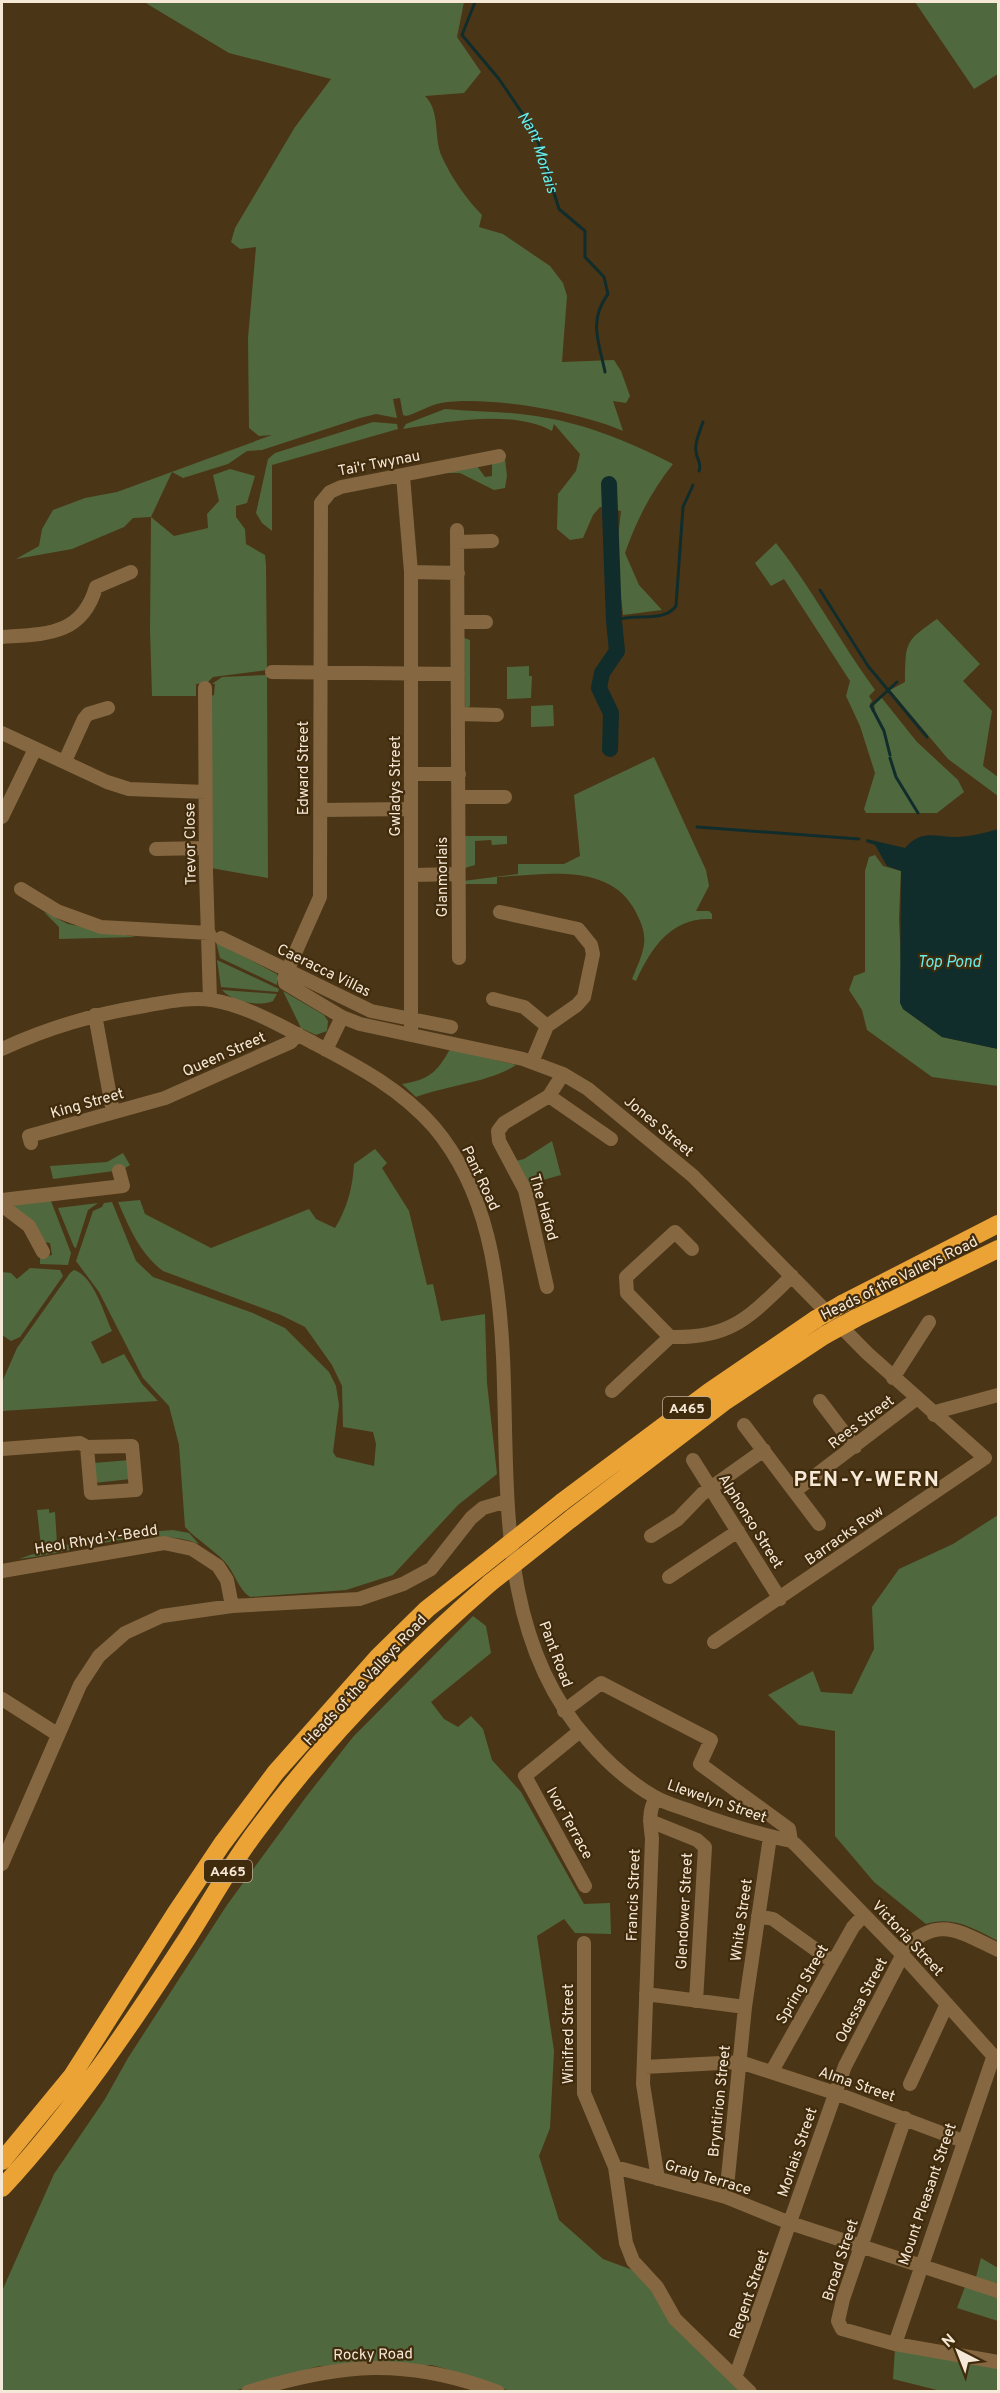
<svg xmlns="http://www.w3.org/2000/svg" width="1000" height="2393" viewBox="0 0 1000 2393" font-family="Overpass,sans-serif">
<rect width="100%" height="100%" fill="#4b3517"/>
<path fill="#50683e" d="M144 2H464L457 37 481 72 464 93 425 96C441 112 433 137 442 157 451 177 467 200 482 215L479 227 503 234 550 266 563 283 567 296 562 362 614 360 621 371 630 396 626 403 613 401 623 431C579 412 488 395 441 403 429 405 418 413 406 416L403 415 400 398 393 399 397 418 376 414 360 418 262 450 247 451 228 464 183 478 172 472 151 517 174 536 208 528 207 514 219 501 213 475 230 469 255 476 247 503 236 506V517L245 529 246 544 265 555 266 566 267 670 213 677 207 683 196 684V696H152L150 630 151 517 133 518 124 527 72 549 16 559 39 546 42 529 53 510 85 498 117 492 272 435 259 436 249 428 248 338 256 247 240 249 231 242 235 228 295 127 331 79 229 53Z
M915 2H998V74L974 89Z
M445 409C473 412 501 411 528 415 580 421 628 441 673 464 651 492 637 519 625 553L639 585 662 610 623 615 616 555 621 511 600 507 593 515 583 538 570 540 557 529 558 494 576 471 580 454 554 424 552 431C512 409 446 422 403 429L406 424Z
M373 422 397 424 398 429 272 465V531L262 523 256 513 268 459 275 453Z
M505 459 507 476 505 488 494 490 460 473H436L477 466 485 477 492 476V464Z
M776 543C813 590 840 642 875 690L869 696 872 701 870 704 872 712 875 711 874 703 881 697 917 742 958 780 964 792 937 813H866L864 809 875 773 860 726 846 696 850 681 784 579 771 586 755 563Z
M937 619 980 664 963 681 992 711 983 766 998 777V796L948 759 890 690 905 682C906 642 904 642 937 619Z
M464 638 470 640V706L465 710Z
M529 666V676H532L531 698 507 699V667Z
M267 675 268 878 211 868V696L214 695 215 684H212L222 677Z
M553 705 554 726 531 727V706Z
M654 757 706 870 709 886 696 911H709L712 914V919C671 917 651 948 636 981L632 979C645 948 651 938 633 907 606 862 542 875 497 877V884H462L463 881 518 874V864H564L580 856 574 795Z
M465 836H507V844L492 845 491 840 475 841V865L465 868Z
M875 855 883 866 901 871 899 918 903 1009 942 1037 998 1049V1086L932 1077 867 1030 862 1010 849 990 854 976 865 972V871L869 857Z
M44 912 68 924 136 937 59 939V927Z
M216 942 277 974V985L220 958Z
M217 960 279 989 278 992 221 987Z
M222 990 277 994 273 1001C258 1007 233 1002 222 990Z
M283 991 324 1015 328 1021 327 1031 316 1035 301 1028Z
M450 1049 516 1065C488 1083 448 1085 416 1097L402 1084C428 1080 437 1073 450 1049Z
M552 1141 561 1175 525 1185 515 1161 524 1159Z
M375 1149 387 1163 382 1168 409 1211 427 1285 433 1284 441 1321 485 1314 487 1383 497 1474 458 1505 393 1575 346 1590 250 1597C238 1589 235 1573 225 1562 213 1549 197 1540 185 1527L179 1445 169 1406 143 1378 99 1292 76 1261 93 1211 102 1207 104 1203 112 1202 136 1261 153 1277 253 1313 285 1328 329 1372 336 1386 339 1405 333 1452 336 1457 374 1466 376 1444 373 1432 343 1427 342 1386 332 1365 305 1327 281 1315 163 1271C139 1252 130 1229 118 1202L140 1200 145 1214 211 1248 309 1209 316 1219 335 1228C347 1209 353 1186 354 1164Z
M123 1153 130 1165 122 1170 53 1179 50 1166 107 1162Z
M51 1201 71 1253 68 1265 40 1264V1257L52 1255 50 1243 44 1242 9 1205Z
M98 1203 88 1210 76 1248 74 1247 58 1208Z
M30 1268 60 1270 63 1276 20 1337 11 1341 2 1335V1272L11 1273 17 1279Z
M74 1270C94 1276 104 1314 112 1331L91 1342 102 1364 124 1354 142 1384 158 1401 2 1411V1382L17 1348 70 1273Z
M130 1460 131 1479 94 1483 93 1463Z
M49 1509V1513L55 1512 57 1544 41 1546 37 1510Z
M998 1515V1941C975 1929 953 1915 926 1924L874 1882 835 1836V1731L799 1725 768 1695 813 1671 821 1692 852 1694 874 1649 872 1607 899 1569 953 1544Z
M173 1530 189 1533 199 1544C150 1523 71 1554 19 1559 67 1541 122 1534 173 1530Z
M473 1616 486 1626 491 1653 431 1702 444 1719 458 1727 471 1716 483 1729 492 1760 521 1792 584 1904 610 1903 611 1934 575 1933 564 1919 537 1936 554 2051 550 2128 539 2156 559 2220 603 2259 638 2272 677 2327 743 2391H509L486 2381 432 2365H389L319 2366 234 2391 2 2392V2291L54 2174 105 2099 128 2058 227 1905 306 1797 353 1737Z
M981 2258 998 2268V2284L976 2277Z
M966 2284 998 2295V2321L957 2308Z
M895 2349 998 2366V2391H941L893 2379Z"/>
<path fill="#102d2c" d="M998 829V1049L942 1037 903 1009 900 1003 901 871 887 866 875 845 866 842 867 839 905 848C922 829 935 837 955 837 969 837 985 833 998 829Z"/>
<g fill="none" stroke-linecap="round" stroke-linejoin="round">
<g stroke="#102d2c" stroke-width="3">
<path id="s1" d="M475 2 462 35 499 79 535 132 559 209 585 231V257L604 277 608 294C588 321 599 342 605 372"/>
<path d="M699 471C702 463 697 460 696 452 694 443 700 431 703 422"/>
<path d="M820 590 868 666 927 737"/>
<path d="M614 621C633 612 663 624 676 606L683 507 693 485"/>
<path d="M890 755 884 731 871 706 897 682"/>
<path d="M890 758 896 777 918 813"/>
<path d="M697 827 859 839"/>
</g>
<path stroke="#102d2c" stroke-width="16" d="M609 484 614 621 617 651 602 673 599 688 611 713 610 749"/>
<path stroke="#856841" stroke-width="14" d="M499 456 341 487 330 492 321 503 320 897 284 978 285 983 342 1017 360 1024 523 1059 563 1074 588 1089 693 1176 867 1353 985 1458
M403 476 411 572V1035
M457 530 459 958
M458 542 492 541
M411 572 458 573
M458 622H486
M2 637C45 634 82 636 96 587L131 572
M272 672 458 674
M205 688 206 872 210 1000
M458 714 497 715
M2 733 107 782 129 789 205 792
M65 761 84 719 88 714 108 708
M411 774H459
M459 797H505
M320 810 411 809
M2 817 35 749
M156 849 205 848
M412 875 458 874
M21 889 57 911 101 927 209 933
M500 912 578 929 591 945 593 954 584 997 577 1005 547 1026 532 1062
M221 938 371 1011 451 1027
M493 999 524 1007 547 1026
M95 1015 113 1112
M2 1049C50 1027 92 1015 144 1006 167 1002 189 997 212 1000 244 1005 278 1024 306 1039 353 1064 398 1086 434 1127 488 1191 499 1276 503 1357 509 1488 495 1635 588 1740 607 1762 630 1783 655 1797 666 1804 681 1807 693 1812 726 1824 757 1834 791 1841L796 1845 900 1952 998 2061
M326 1050 342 1017
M549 1096 611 1139
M31 1143 29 1136 165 1098 291 1042 298 1034
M2 1200 123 1186 119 1171
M2 1200 8 1210 29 1226 43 1252
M692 1249 675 1232 626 1277 627 1293 670 1337C732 1339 750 1316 792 1276
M547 1287 525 1190 499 1141 498 1131 504 1123 549 1096 563 1074
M893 1378 929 1322
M612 1391 670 1337
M820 1401 855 1447
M934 1415 939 1411 998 1395
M744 1425 819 1524
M2 1449 80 1443 87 1447 132 1446 136 1490 91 1493 87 1447
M693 1460 780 1599
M795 1491 916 1399
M651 1536 678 1519 702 1494 764 1450
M2 1571 164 1543 192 1549 218 1566 227 1580 232 1606
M669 1577 738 1531
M714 1642 985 1458
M2 1699 57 1734
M564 1711 601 1683 711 1740 700 1764 789 1829 791 1841
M580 1731 525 1776 585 1886
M656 1798C648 1811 650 1824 652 1838L643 2084 658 2179
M650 1821 697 1840 705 1847 696 2001
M2 1864 80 1685 99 1656 125 1633 162 1616 232 1606 359 1599 403 1584 431 1569 471 1518 483 1508 507 1501
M758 1916 773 1919 833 1962
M584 1943V2093L615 2167 626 2243 633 2261 657 2287 675 2319 750 2392
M900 1952C938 1914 958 1931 998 1950
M646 1994 745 2007
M644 2067 740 2062 835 2093 963 2141
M772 2071 853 1927 864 1915
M910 2084 947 2004
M905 2118 843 2299 838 2321 842 2329 895 2344 998 2362
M615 2167 726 2197 790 2223 998 2291
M726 2197 745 2007 770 1837
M895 2344 994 2055
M736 2375 845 2066 900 1960 904 1957
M248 2392C340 2363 406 2357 498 2392"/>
<path stroke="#eba335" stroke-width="18" d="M842 1304 998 1224
M856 1318 998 1249
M562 1502 709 1392 816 1319
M572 1518 724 1402 825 1335
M2 2161 72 2076 175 1914 222 1844 276 1772 378 1657 427 1609 484 1564
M2 2188C73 2111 131 2025 188 1937 211 1901 231 1864 257 1830 324 1739 405 1657 490 1583"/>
<path stroke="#eba335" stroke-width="18" d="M816 1319 842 1304
M825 1335 856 1318
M484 1564 562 1502
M490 1583 572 1518"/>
</g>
<g text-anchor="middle" stroke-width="4.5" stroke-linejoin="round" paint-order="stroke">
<g fill="#402b0c" stroke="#bfaf9a" stroke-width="1.5">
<rect x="663" y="1397" width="48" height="22" rx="4.5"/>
<rect x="204" y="1860" width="48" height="22" rx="4.5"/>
</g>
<g font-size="14" font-weight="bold" fill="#f6e8d7">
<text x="687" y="1413">A465</text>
<text x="228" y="1876">A465</text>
</g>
<g font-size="15" fill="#f6e8d7" stroke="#402b0c">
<text transform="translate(379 463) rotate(-11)" y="5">Tai'r Twynau</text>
<text transform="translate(303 768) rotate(-90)" y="5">Edward Street</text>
<text transform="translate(395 786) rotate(-90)" y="5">Gwladys Street</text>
<text transform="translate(190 844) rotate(-91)" y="5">Trevor Close</text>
<text transform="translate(442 877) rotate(-90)" y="5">Glanmorlais</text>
<text transform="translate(324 970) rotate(26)" y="5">Caeracca Villas</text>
<text transform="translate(224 1054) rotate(-24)" y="5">Queen Street</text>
<text transform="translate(87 1103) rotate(-16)" y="5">King Street</text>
<text transform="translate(659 1126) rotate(40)" y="5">Jones Street</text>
<text transform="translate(481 1178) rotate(65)" y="5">Pant Road</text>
<text transform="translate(544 1207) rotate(74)" y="5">The Hafod</text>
<text transform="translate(899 1278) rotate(-26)" y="5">Heads of the Valleys Road</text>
<text transform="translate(861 1422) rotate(-37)" y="5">Rees Street</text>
<text transform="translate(751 1521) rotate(58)" y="5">Alphonso Street</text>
<text transform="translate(844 1535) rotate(-35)" y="5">Barracks Row</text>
<text transform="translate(96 1539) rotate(-9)" y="5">Heol Rhyd-Y-Bedd</text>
<text transform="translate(556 1654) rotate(69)" y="5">Pant Road</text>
<text transform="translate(365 1680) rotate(-47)" y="5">Heads of the Valleys Road</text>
<text transform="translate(717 1801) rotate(19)" y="5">Llewelyn Street</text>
<text transform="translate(570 1823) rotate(61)" y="5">Ivor Terrace</text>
<text transform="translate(633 1895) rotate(-88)" y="5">Francis Street</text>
<text transform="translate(684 1911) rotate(-87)" y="5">Glendower Street</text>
<text transform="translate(741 1920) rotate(-82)" y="5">White Street</text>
<text transform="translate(908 1938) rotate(47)" y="5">Victoria Street</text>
<text transform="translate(802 1984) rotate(-60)" y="5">Spring Street</text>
<text transform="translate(861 2000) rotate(-62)" y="5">Odessa Street</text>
<text transform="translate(568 2034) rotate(-90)" y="5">Winifred Street</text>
<text transform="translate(857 2084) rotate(19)" y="5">Alma Street</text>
<text transform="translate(719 2101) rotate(-84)" y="5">Bryntirion Street</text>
<text transform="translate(797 2152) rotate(-71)" y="5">Morlais Street</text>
<text transform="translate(708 2177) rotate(17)" y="5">Graig Terrace</text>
<text transform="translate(927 2194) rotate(-71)" y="5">Mount Pleasant Street</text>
<text transform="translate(840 2260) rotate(-72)" y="5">Broad Street</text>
<text transform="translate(749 2294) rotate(-71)" y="5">Regent Street</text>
<text transform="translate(373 2354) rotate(-1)" y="5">Rocky Road</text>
</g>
<g font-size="16" font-style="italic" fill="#69edea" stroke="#402b0c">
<text dy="6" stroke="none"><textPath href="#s1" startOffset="177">Nant Morlais</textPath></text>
<text x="949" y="967">Top Pond</text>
</g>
<g font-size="21" font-weight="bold" letter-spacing="1.5" fill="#f6e8d7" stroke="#402b0c">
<text x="867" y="1486">PEN-Y-WERN</text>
</g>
</g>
<rect width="1000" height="2393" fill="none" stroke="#f6e8d7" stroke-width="6"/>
<g transform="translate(958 2351) rotate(318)" stroke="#402b0c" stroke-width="4.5" paint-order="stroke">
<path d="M0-4.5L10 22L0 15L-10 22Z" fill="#f6e8d7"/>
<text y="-9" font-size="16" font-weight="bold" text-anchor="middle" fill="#f6e8d7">N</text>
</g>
</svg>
